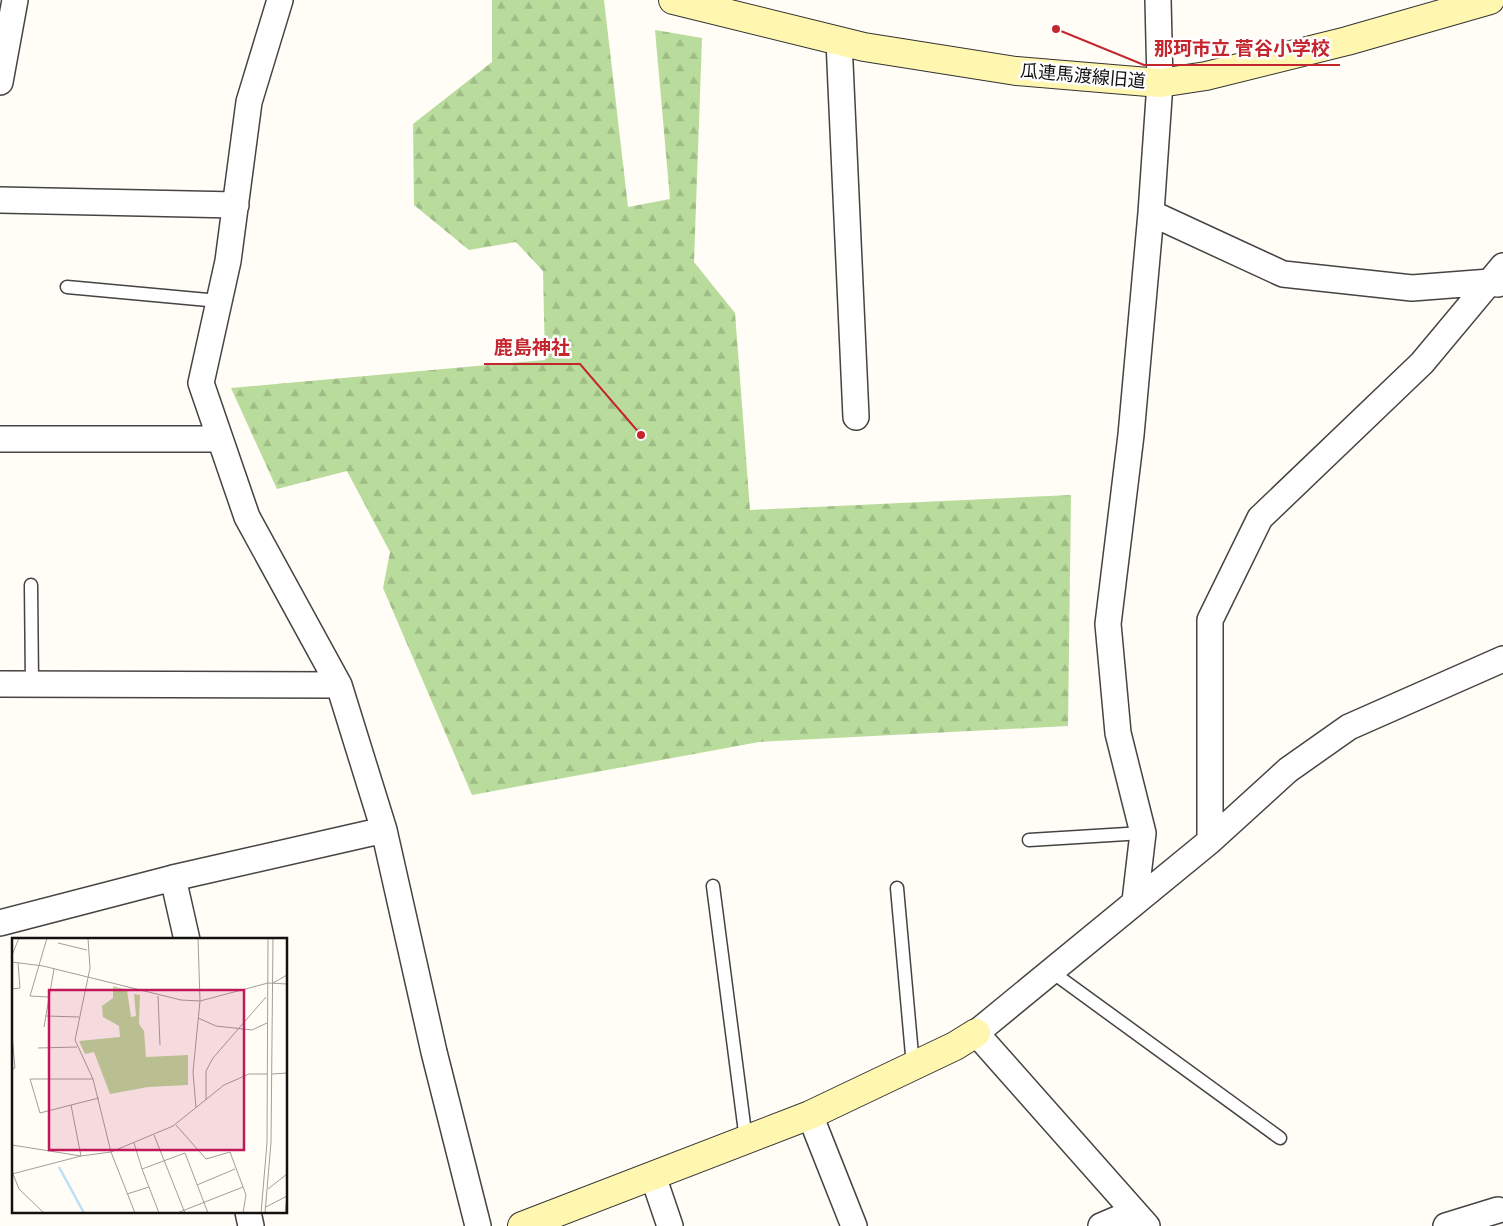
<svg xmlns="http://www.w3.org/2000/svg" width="1503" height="1226" viewBox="0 0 1503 1226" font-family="'PT Serif','Noto Sans JP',serif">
<defs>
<pattern id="forest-firs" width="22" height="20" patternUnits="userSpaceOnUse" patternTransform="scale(1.25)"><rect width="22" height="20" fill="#b9dc9c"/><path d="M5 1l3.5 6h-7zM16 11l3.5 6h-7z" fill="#9ebc85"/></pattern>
</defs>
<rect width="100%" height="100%" fill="#fffdf5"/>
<path fill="url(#forest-firs)" d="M492 0H604L628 207 670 199 655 30 702 38 694 262 735 313 750 510 1071 495 1068 726 759 742 472 795 383 588 390 552 347 471 277 489 231 388 545 360 543 271 516 242 469 250 414 205 413 124 492 62Z"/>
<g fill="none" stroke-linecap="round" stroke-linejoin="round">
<g stroke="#444" stroke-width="15">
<path id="lane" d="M67 287 219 301
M31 585 32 684
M1029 840 1143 833
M713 886 746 1140
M897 888 913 1066
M1052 972 1280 1138"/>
</g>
<g stroke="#444" stroke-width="28">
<path id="street" d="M280 0 249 102 228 261 201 383 247 517 339 685 384 830 434 1052 478 1226
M839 41 856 417
M0 82 15 0
M0 200 236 205
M1151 213 1283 274 1412 288 1490 282 1498 284
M0 439H220
M0 684 339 685
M1210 841V620L1260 518 1422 363 1503 266
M1135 901 1143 833 1118 733 1108 624 1131 435 1151 213 1160 83 1158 0
M0 923 173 878
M187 940 173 878 384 830
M810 1115 854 1226
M653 1176 670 1226
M248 1212 251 1226
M1101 1226 1134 1212
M1147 1226 976 1033 1210 841 1288 770 1349 727 1503 659
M1446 1226 1498 1210"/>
</g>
<g stroke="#333" stroke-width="30">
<path id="secondary" d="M673 0 864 47 1016 71 1160 83 1206 76 1347 41 1490 0
M522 1226 810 1115 955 1046 976 1033"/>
</g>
<use href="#lane" stroke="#fff" stroke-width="12"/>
<use href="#street" stroke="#fff" stroke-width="25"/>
<use href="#secondary" stroke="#fff6b0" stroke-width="28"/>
</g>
<g text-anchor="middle" stroke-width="5" stroke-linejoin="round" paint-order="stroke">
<g font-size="18" fill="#111" stroke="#fff">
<text transform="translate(1083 76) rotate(5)" y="6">瓜連馬渡線旧道</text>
</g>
</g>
<g transform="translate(12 938)">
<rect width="275" height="275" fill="#fffdf5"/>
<path d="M101 48 115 52 119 79 124 78 122 56 128 57 127 86 132 93 134 119 176 117V147L136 149 98 156 82 114 73 116 67 103 108 99 107 88 91 79 90 68 101 60Z" fill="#b9dc9c"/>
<path fill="none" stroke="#b9e0f7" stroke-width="2.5" d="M47 229 72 275"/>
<path fill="none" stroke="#a09f9a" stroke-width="1" d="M35 0 18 58 37 59M76 0 78 30 63 102 81 141 99 214 123 275M46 5 75 12M0 17 7 0M0 24 31 28 169 62 188 63 256 45 275 46M261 45 275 37M0 51 8 50 6 25M146 58 148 107M34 78 67 79M186 80 204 88 240 92 255 85M32 89 42 31M0 97 3 130 0 131M26 110 65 109M260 136 275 135M194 162V133L201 120 254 59M59 167 28 175 18 141H81M184 170 181 134 188 63 186 0M164 187 194 221 218 214 234 257 231 275M142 197 173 275M122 205 130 231M0 207 69 218 99 214 161 188 212 147 237 136H255M0 236 69 218 59 167 87 160M1 236 7 251 32 275M185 247 223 231M256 251 275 236M115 256 137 249M254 269 275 258M147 275 130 231 173 215 196 275M165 275 231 249M249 275 255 205 256 0M253 275 259 204 261 0M273 275 275 258"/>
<path fill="#c2185b" fill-opacity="0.15" stroke="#c2185b" stroke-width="2.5" d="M37 52H232V212H37Z"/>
<rect width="275" height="275" fill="none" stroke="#111" stroke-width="2.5"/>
</g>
<path fill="none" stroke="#c4262e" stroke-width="2" d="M1056 29L1144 65H1340M641 435L580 364H484"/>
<g fill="#c4262e" stroke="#fff" stroke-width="2">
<circle cx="1056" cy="29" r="5"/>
<circle cx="641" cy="435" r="5"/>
</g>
<g font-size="19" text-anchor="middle" font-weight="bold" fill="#c4262e" stroke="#fff" stroke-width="5" stroke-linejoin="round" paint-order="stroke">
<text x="1242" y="55">那珂市立 菅谷小学校</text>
<text x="532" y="354">鹿島神社</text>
</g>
</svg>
